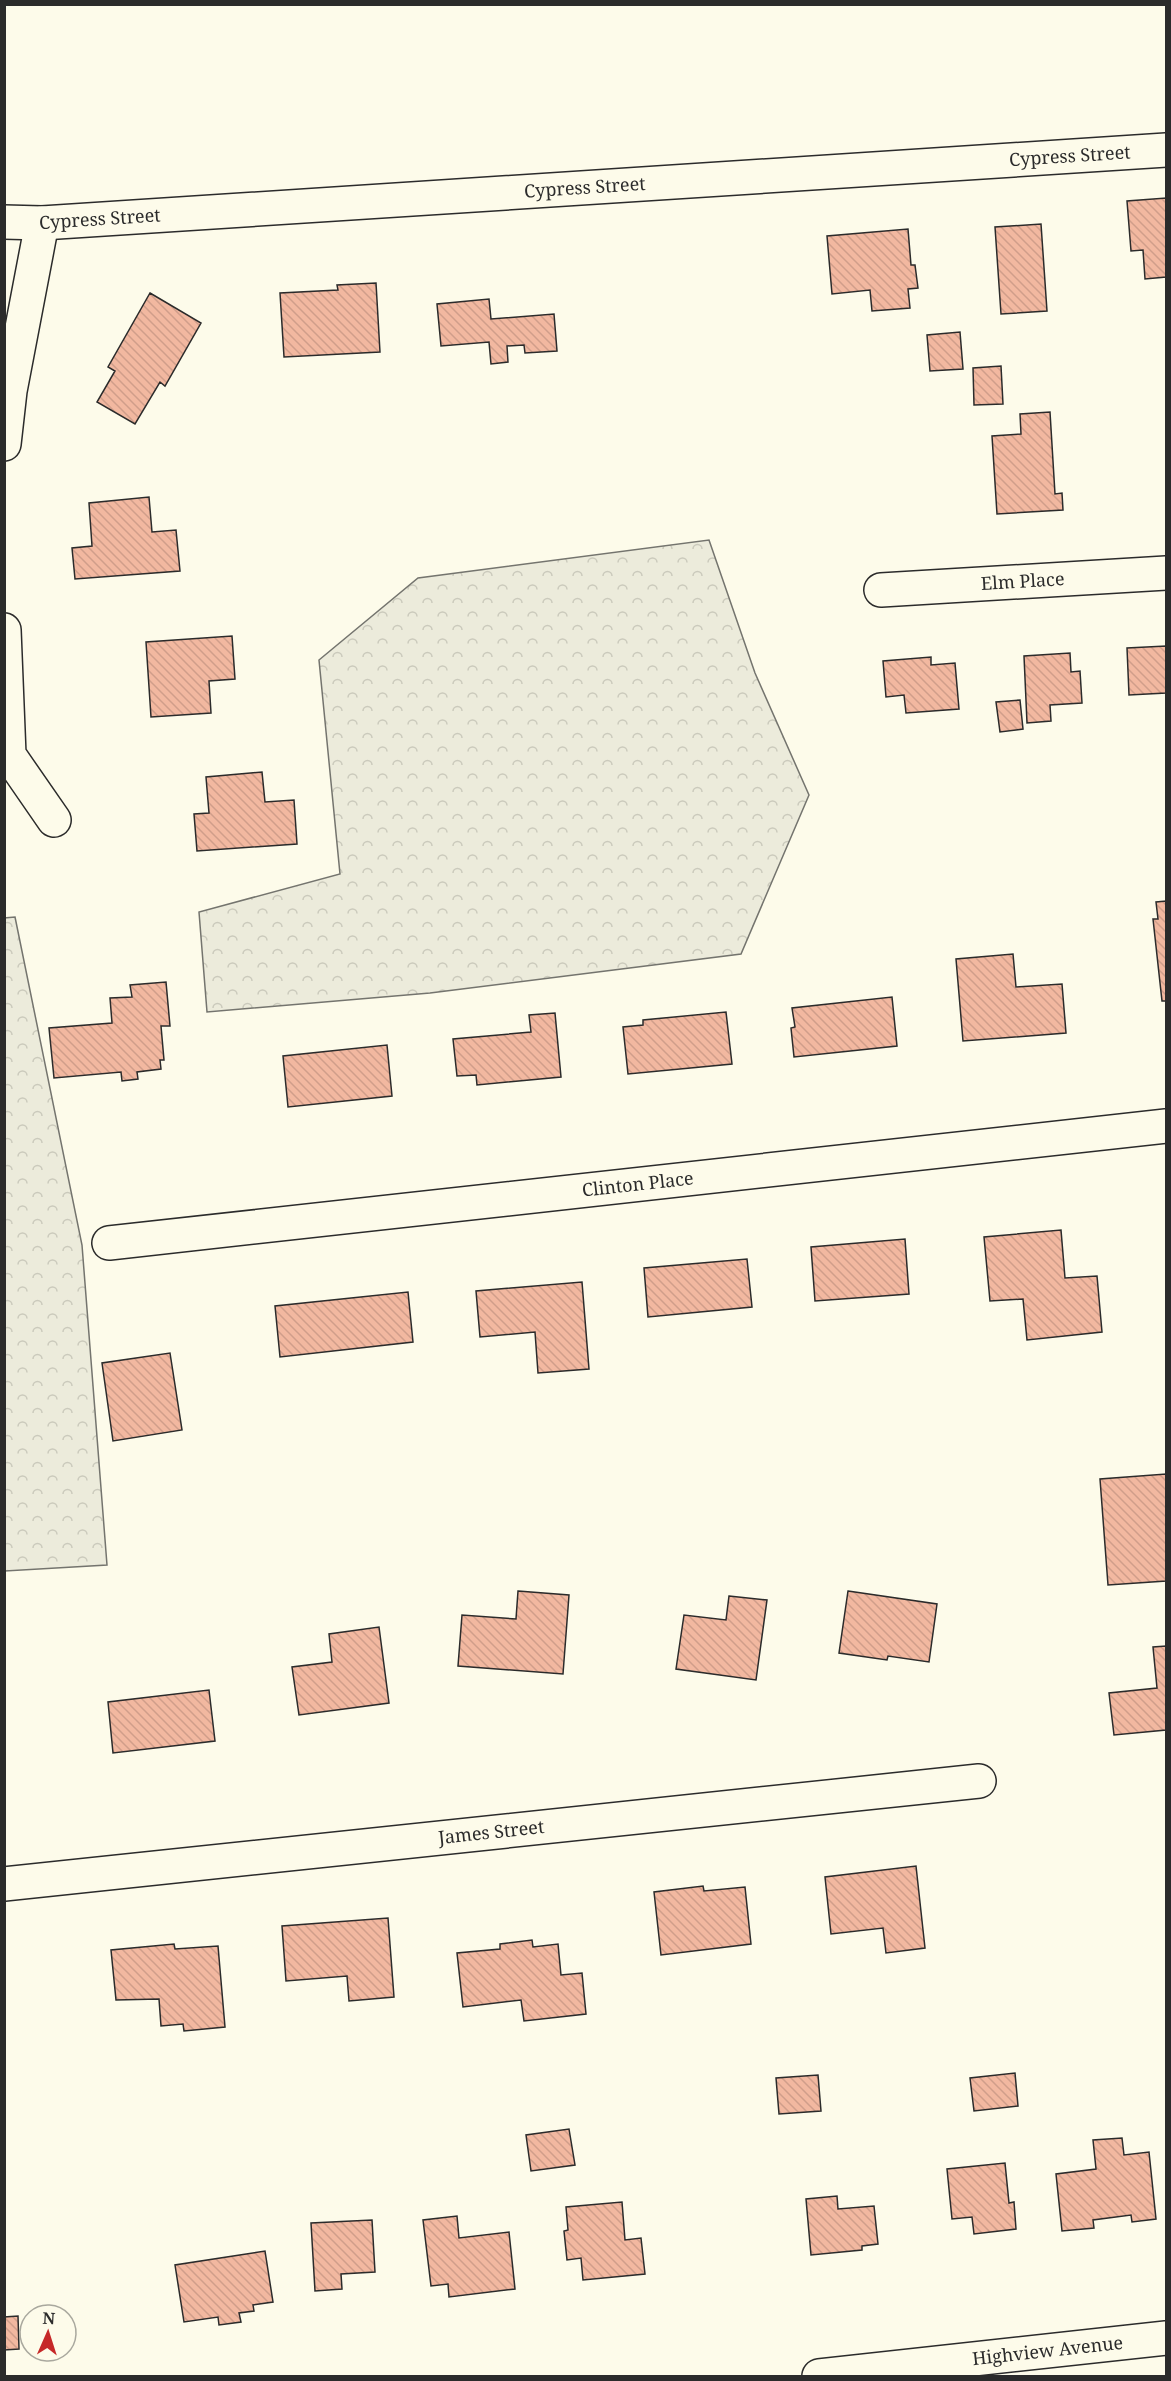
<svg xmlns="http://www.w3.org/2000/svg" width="1171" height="2381" viewBox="0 0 1171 2381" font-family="'Noto Serif',serif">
<defs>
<pattern id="forest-crowns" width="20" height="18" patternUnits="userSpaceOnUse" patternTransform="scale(1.5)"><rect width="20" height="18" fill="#ecebdb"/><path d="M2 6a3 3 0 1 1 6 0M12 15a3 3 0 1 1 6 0" fill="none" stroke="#cbcabc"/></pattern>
<pattern id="building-back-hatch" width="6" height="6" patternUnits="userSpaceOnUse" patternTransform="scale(1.5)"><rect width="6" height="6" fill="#f2b8a0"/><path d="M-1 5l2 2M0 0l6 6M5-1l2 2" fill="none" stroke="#d09e8a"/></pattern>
</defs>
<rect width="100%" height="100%" fill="#fdfbea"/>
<path fill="url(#forest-crowns)" stroke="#74746e" stroke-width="1.5" d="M709 540 755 673 809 795 741 954 430 993 207 1012 199 912 340 874 319 660 418 578Z
M15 917 82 1245 107 1565 5 1571 4 918Z"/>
<path fill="url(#building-back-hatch)" stroke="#2b2b2b" stroke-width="1.5" d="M1166 198V277L1145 279 1143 250 1131 251 1127 201Z
M1041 224 1047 311 1001 314 995 227Z
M908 229 911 265H915L918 288 908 289 910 308 872 311 870 290 832 294 827 236Z
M376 283 380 352 284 357 280 293 338 290 337 285Z
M150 293 201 323 165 386 160 382 135 424 97 402 115 371 108 367Z
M489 299 491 319 554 314 557 351 525 353 524 345 507 346 508 362 491 364 489 342 441 346 437 304Z
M960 332 963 369 930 371 927 335Z
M1001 366 1003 404 974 405 973 368Z
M1050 412 1055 494 1062 493 1063 510 997 514 992 436 1021 434 1020 414Z
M149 497 152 532 176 530 180 571 75 579 72 548 92 546 89 503Z
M232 636 235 679 209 681 211 713 151 717 146 642Z
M1166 646V693L1129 695 1127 648Z
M1070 653 1071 672 1080 671 1082 703 1050 705 1051 721 1027 723 1024 656Z
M931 657V665L955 663 959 709 906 713 904 695 886 697 883 661Z
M1020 700 1023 729 1000 732 996 702Z
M262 772 265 802 294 800 297 844 197 851 194 814 209 813 206 777Z
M1166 901V1001H1162L1153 919H1158L1156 902Z
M1013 954 1016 987 1062 984 1066 1033 963 1041 956 959Z
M166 982 170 1026H161L164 1060H160L161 1069 137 1072 138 1079 122 1081 121 1072 54 1078 49 1028 112 1023 110 998 132 997 130 985Z
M892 997 897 1046 794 1057 791 1028 795 1027 792 1008Z
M726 1012 732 1064 628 1074 623 1027 643 1025V1020Z
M555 1013 561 1077 477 1085 476 1075 457 1076 453 1039 531 1032 529 1015Z
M387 1045 392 1096 288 1107 283 1056Z
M1061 1230 1065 1278 1097 1276 1102 1332 1027 1340 1023 1299 990 1301 984 1237Z
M905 1239 909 1294 815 1301 811 1247Z
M747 1259 752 1307 648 1317 644 1268Z
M582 1282 589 1369 538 1373 535 1332 480 1337 476 1291Z
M408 1292 413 1342 280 1357 275 1306Z
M170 1353 182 1430 113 1441 102 1363Z
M1166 1474V1581L1108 1585 1100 1479Z
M518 1591 569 1595 563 1674 458 1666 462 1615 516 1619Z
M848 1591 937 1604 929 1662 888 1656 887 1660 839 1653Z
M729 1596 767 1600 756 1680 676 1669 684 1615 726 1620Z
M379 1627 389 1703 299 1715 292 1667 332 1662 329 1634Z
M1166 1646V1730L1114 1735 1109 1693 1157 1688 1153 1647Z
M209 1690 215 1741 113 1753 108 1702Z
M916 1866 925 1948 886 1953 883 1928 831 1934 825 1877Z
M703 1886 704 1891 745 1887 751 1944 661 1955 654 1892Z
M388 1918 394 1997 349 2001 347 1976 286 1981 282 1926Z
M532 1940 533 1947 558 1944 561 1975 582 1973 586 2014 524 2021 521 2000 463 2007 457 1953 500 1949V1944Z
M174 1944 175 1949 218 1946 225 2027 184 2031 183 2024 161 2026 159 1999 116 2000 111 1950Z
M1015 2073 1018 2106 974 2111 970 2078Z
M818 2075 821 2111 779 2114 776 2078Z
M569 2129 575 2165 531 2171 526 2135Z
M1122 2138 1124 2155 1149 2152 1156 2219 1132 2222 1131 2215 1093 2220 1094 2228 1062 2231 1056 2174 1096 2169 1093 2140Z
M1005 2163 1009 2203 1014 2202 1016 2229 974 2234 972 2217 952 2219 947 2169Z
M837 2196 838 2209 874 2206 878 2244 862 2246V2250L811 2255 806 2199Z
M622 2202 625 2240 641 2238 645 2274 583 2280 581 2258 567 2260 564 2231 568 2230 566 2207Z
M457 2216 459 2238 509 2232 515 2289 449 2297 448 2284 431 2286 423 2220Z
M372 2220 375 2272 341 2274 342 2289 315 2291 311 2223Z
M265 2251 273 2302 253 2305 254 2311 239 2313 241 2322 219 2325 218 2317 184 2322 175 2265Z
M18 2316 19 2349 4 2350V2317Z"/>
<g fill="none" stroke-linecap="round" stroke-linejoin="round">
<g stroke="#2b2b2b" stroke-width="36">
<g id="minor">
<path id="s1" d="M4 222 42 223 1166 150"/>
<path d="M4 444 10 391 42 223"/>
<path id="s2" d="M881 590 1166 573"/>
<path d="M4 630 9 755 54 820"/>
<path id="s3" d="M109 1243 1166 1126"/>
<path id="s4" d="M4 1884 979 1781"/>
<path id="s5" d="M819 2376 1166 2338"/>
</g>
</g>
<use href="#minor" stroke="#fdfbea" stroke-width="33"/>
</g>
<g text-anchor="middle" stroke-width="4.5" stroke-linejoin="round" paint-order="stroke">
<g font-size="18" fill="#2b2b2b" stroke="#fdfbea">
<text dy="6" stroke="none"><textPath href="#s1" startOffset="1068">Cypress Street</textPath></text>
<text dy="6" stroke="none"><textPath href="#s1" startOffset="582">Cypress Street</textPath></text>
<text dy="6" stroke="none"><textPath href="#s1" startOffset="96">Cypress Street</textPath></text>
<text dy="6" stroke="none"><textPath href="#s2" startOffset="142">Elm Place</textPath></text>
<text dy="6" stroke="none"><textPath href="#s3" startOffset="532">Clinton Place</textPath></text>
<text dy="6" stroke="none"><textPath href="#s4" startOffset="490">James Street</textPath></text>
<text dy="6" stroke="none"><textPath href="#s5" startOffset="230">Highview Avenue</textPath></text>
</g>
</g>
<rect width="1171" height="2381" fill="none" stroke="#2b2b2b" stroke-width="12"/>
<g transform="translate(48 2333) rotate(3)"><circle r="28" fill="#fdfbea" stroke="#a9a89e" stroke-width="1.5"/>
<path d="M0-4.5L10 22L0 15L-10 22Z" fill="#c62828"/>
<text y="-9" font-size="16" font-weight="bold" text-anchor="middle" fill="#2b2b2b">N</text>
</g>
</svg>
